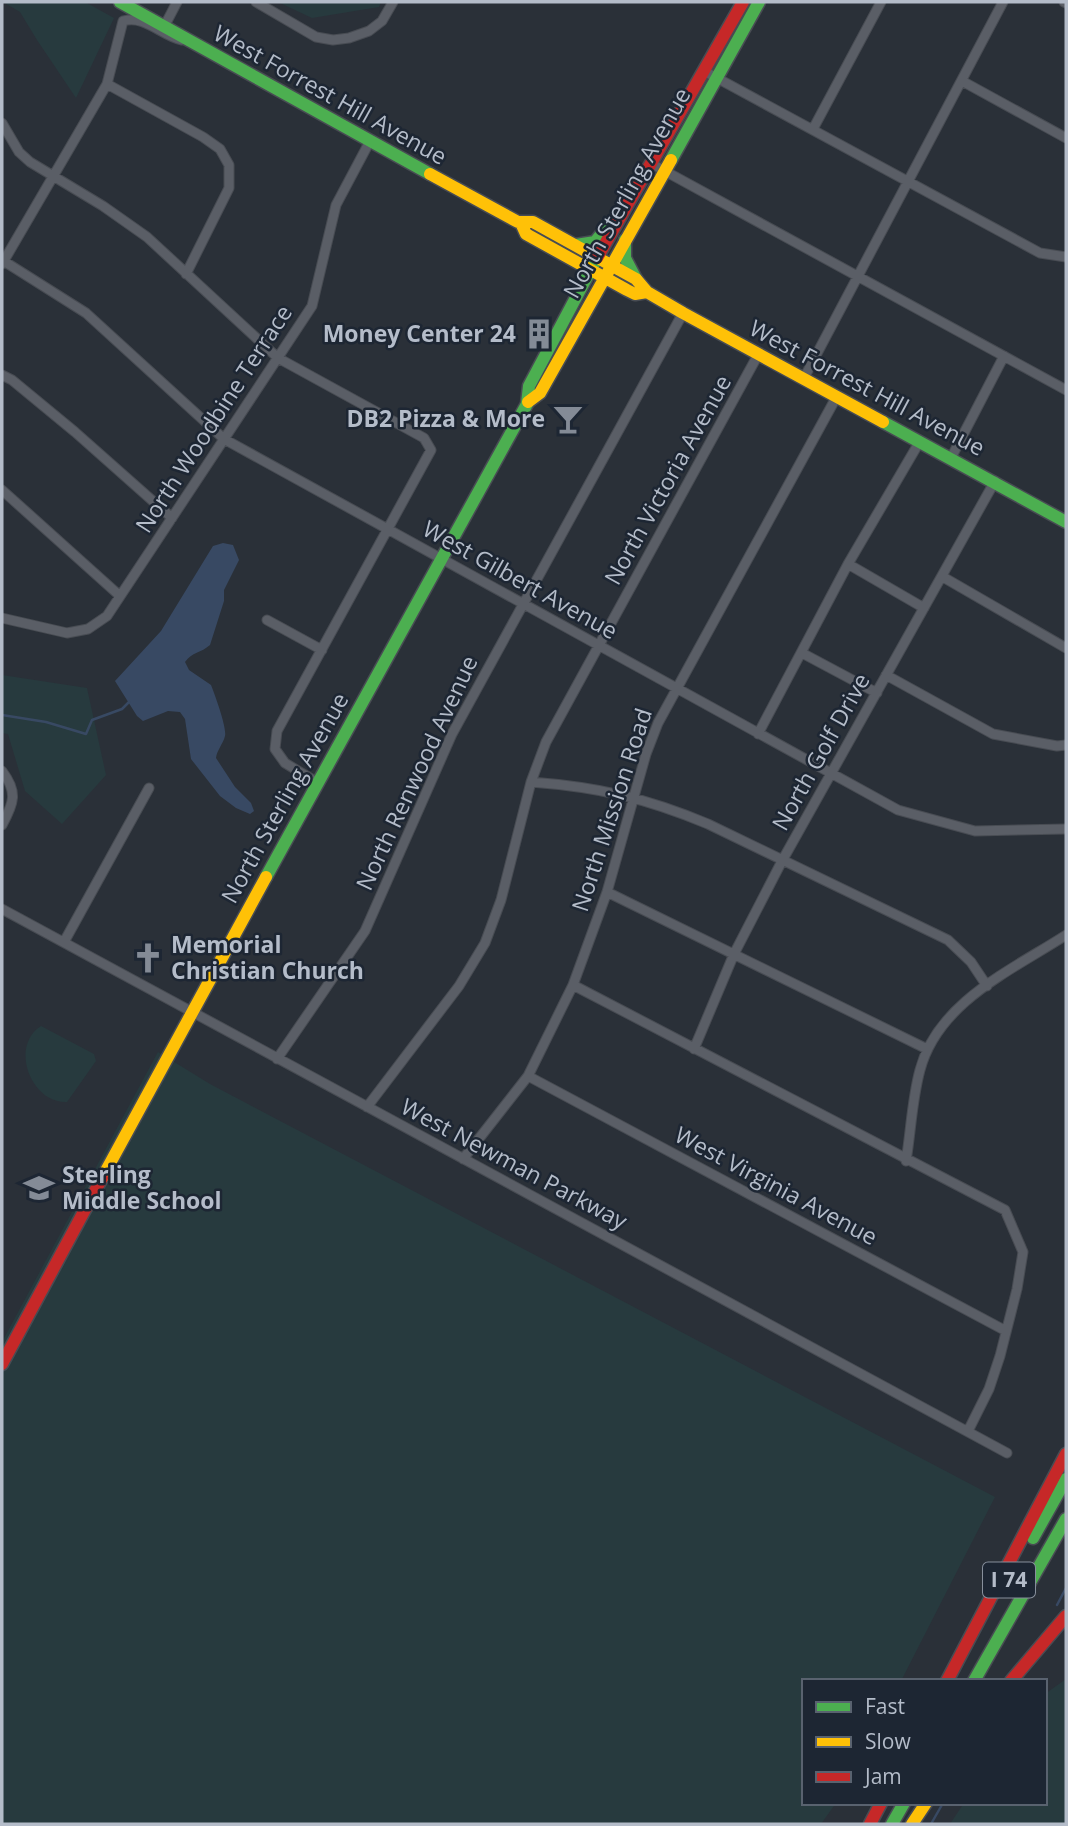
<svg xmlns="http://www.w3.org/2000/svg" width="1068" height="1826" viewBox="0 0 1068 1826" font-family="'Open Sans',sans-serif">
<rect width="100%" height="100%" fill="#2a3038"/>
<path fill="#273a3e" d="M3 2H85L114 18 76 98 37 40 20 12Z
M278 2H381L379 7 312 18Z
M2 675 87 688 106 775 62 824 25 791 8 734 2 733Z
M41 1026 94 1054 96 1061 67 1102C31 1104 9 1046 41 1026Z
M158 1052 210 1084 995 1497 901 1681H804V1803H836L821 1824H2V1342Z
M1066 1679V1824H950L964 1803H1045V1694Z"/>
<path fill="#384963" d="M223 543 233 545 239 560 224 590V601L210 645C201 653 192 652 185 662L189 670 211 685C215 695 227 728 225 736 223 744 217 750 216 758L235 787 251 803 254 811 250 814 236 808 220 796 191 759 185 719 180 712 168 711 143 721 137 716 115 681 161 631 213 546Z"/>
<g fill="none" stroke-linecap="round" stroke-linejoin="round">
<path stroke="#384963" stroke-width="2.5" d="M2 715 46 722 86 734 92 720 122 709 129 702
M1057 1605 1066 1588
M931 1824 943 1803"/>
<g stroke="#484c53" stroke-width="11">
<path id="street" d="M256 2 316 37 333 40 349 38 369 31 382 21 393 2
M1064 2 1066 3
M165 25 177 2
M704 71 1040 253 1066 257
M962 81 1066 138
M107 84 203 137 220 149 229 165V188L186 274
M2 123 19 152 30 162 103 206 147 237 278 358 424 438 431 450 277 731 275 749 285 763 318 783
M813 129 881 2
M652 164 1066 390
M2 260 86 313 224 439 898 810 975 831 1066 829
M2 264 107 84 123 21C144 14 162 36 182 40
M2 375 12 380 75 432 172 518
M804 378 1003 2
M951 458 1004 356
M2 490 120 596
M848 564 924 608
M943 577 1066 648
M2 618 67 633 88 629 107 616 312 306 336 205 370 141
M267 620 322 650
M802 653 877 693
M886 675 993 734 1057 746 1066 745
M758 734 848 564 920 441
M2 771C18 792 14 803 2 825
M531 782C598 787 646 798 708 824L948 940 971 962 987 986
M607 892 927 1049
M2 909 1007 1453
M64 942 149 788
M573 985 1005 1210 1023 1252 1017 1289 1000 1356 989 1389 968 1431
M694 1049 734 954 782 861 995 481
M277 1059 365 931 452 734 683 313
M528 1076 1006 1331
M367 1107 459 986 485 943 501 900 531 782 546 742 759 353
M463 1159 528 1076 573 985 607 892 646 754 658 723 837 396
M906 1161C911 1131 912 1099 920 1070 938 1002 1012 970 1066 935"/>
</g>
<g stroke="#484c53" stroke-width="15">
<path id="fast" d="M120 2 430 174
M671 160 759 2
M625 240V258L636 279
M576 245 595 242 607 227
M883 422 1066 522
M266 877 527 404 529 386 597 258
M1033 1538 1066 1479
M974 1681 1066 1519
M892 1824 904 1803"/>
</g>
<g stroke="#484c53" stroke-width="15">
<path id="slow" d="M430 174 518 222H533L636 279 647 292 683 313 883 422
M521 223 526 234 627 290 635 294 647 292
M528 402 540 393 671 160
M102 1178 266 877
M912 1824 926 1803"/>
</g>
<g stroke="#484c53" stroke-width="15">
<path id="jam" d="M597 258 743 2
M2 1364 102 1178
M947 1681 1066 1454
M1011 1681 1066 1616
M870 1824 881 1803"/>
</g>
<use href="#street" stroke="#5a5e66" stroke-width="9"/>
<use href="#fast" stroke="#4caf50" stroke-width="12"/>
<use href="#slow" stroke="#ffc107" stroke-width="12"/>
<use href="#jam" stroke="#c62828" stroke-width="12"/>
</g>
<defs>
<g id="building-bare" transform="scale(2.415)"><path d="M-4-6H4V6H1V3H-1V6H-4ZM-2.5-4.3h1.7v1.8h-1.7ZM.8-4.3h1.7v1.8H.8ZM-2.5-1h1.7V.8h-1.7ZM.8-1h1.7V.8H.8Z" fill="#848b96" stroke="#1d2633" stroke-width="2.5" paint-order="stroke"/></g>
<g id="bar-bare" transform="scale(2.415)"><path d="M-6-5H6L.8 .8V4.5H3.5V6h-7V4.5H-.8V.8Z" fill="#848b96" stroke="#1d2633" stroke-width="2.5" paint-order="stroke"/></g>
<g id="church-bare" transform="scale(2.415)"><path d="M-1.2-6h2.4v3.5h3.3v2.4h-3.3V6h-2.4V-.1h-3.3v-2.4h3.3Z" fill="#848b96" stroke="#1d2633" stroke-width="2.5" paint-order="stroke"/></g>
<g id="school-bare" transform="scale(2.415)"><path d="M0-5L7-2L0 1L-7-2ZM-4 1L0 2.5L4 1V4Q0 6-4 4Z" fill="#848b96" stroke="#1d2633" stroke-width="2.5" paint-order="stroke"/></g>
</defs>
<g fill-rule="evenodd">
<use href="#building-bare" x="539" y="334"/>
<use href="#bar-bare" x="568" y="419"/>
<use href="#church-bare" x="148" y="958"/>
<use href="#school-bare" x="39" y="1188"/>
</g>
<g text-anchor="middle" stroke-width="5" stroke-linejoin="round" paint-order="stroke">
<rect fill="#1d2633" stroke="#878f9c" stroke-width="2" x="983" y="1562.5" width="52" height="35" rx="5"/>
<g font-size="21" font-weight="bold" fill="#b4bcc9">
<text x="1009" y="1587">I 74</text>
</g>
<g font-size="23" fill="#b4bcc9" stroke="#1d2633">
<text transform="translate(330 95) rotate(29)" y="8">West Forrest Hill Avenue</text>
<text transform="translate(627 193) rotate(-61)" y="8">North Sterling Avenue</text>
<text transform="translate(867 388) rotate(28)" y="8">West Forrest Hill Avenue</text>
<text transform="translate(214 419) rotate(-57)" y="8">North Woodbine Terrace</text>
<text transform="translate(668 480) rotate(-61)" y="8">North Victoria Avenue</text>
<text transform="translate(520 580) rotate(29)" y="8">West Gilbert Avenue</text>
<text transform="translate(821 752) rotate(-61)" y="8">North Golf Drive</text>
<text transform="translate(417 773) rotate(-65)" y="8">North Renwood Avenue</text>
<text transform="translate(285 798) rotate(-61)" y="8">North Sterling Avenue</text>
<text transform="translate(612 810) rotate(-72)" y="8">North Mission Road</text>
<text transform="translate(514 1164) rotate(28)" y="8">West Newman Parkway</text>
<text transform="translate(776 1186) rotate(28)" y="8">West Virginia Avenue</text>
</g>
<g font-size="23" font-weight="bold" fill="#b4bcc9" stroke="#1d2633" text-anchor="end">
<text x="516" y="342">Money Center 24</text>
<text x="545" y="427">DB2 Pizza &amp; More</text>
<text x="171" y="953" text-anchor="start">Memorial<tspan x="171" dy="26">Christian Church</tspan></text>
<text x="62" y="1183" text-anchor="start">Sterling<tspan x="62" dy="26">Middle School</tspan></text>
</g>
</g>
<rect width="1068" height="1826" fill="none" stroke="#b4bcc9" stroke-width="7"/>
<rect x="802" y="1679" width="245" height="126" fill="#1d2633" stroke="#59626f" stroke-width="2"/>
<rect x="816" y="1702" width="35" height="10" fill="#4caf50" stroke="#59626f" stroke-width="2"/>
<text x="865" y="1714" font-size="21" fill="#b4bcc9">Fast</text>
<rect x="816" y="1737" width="35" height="10" fill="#ffc107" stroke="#59626f" stroke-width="2"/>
<text x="865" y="1749" font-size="21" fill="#b4bcc9">Slow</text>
<rect x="816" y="1772" width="35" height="10" fill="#c62828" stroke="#59626f" stroke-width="2"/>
<text x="865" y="1784" font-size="21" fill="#b4bcc9">Jam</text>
</svg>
